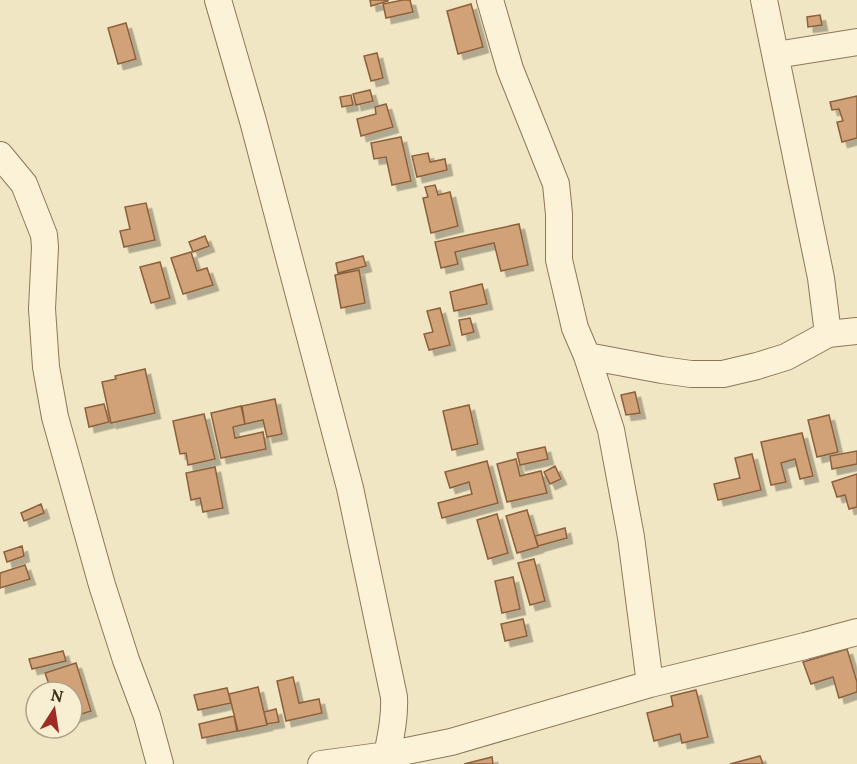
<svg xmlns="http://www.w3.org/2000/svg" width="857" height="764" viewBox="0 0 857 764" font-family="Lora,serif">
<defs>
<filter id="shadow"><feDropShadow dx="5.5" dy="5.5" stdDeviation="0" flood-color="#0004"/></filter>
</defs>
<rect width="100%" height="100%" fill="#f1e6c3"/>
<path fill="#d1a277" stroke="#8d613d" stroke-width="1.5" filter="url(#shadow)" d="M370 0H388V1L371 6Z
M403 0H410L413 12 386 18 383 4Z
M471 4 483 47 458 54 447 11Z
M820 15 822 25 808 27 807 17Z
M126 23 136 59 118 64 108 28Z
M377 53 383 78 371 81 364 56Z
M370 90 373 101 356 105 353 94Z
M351 95 353 105 342 107 340 97Z
M857 96V138L842 142 837 122 843 121 839 109 832 110 830 102Z
M386 104 393 127 361 136 357 119 376 114 375 107Z
M401 137 411 181 392 185 386 157 374 159 371 143Z
M428 153 430 162 445 159 447 170 417 177 412 156Z
M435 185 438 195 450 192 458 226 431 233 423 198 428 197 425 187Z
M146 203 155 240 124 247 120 231 130 229 125 207Z
M519 224 528 265 501 271 494 243 455 252 458 264 441 268 435 242Z
M205 236 209 246 193 252 189 242Z
M191 252 197 271 207 268 213 285 183 294 171 258Z
M363 256 366 266 338 273 336 263Z
M160 262 170 298 151 303 140 267Z
M359 270 365 303 341 308 335 275Z
M482 284 487 304 454 311 450 292Z
M440 308 450 345 429 350 424 334 433 332 427 311Z
M470 318 474 332 462 335 459 320Z
M145 369 155 413 111 423 102 382 116 379 115 376Z
M635 392 640 413 626 415 621 395Z
M275 399 282 434 267 437 263 420 245 424 242 406Z
M104 404 109 422 89 427 85 408Z
M469 405 478 444 452 450 443 411Z
M241 406 245 424 233 427 235 438 263 432 266 449 221 458 211 413Z
M204 414 215 459 188 465 186 453 180 454 173 421Z
M829 415 838 452 817 457 808 420Z
M802 433 813 476 800 479 795 459 781 463 786 482 771 485 761 442Z
M545 447 548 459 520 465 517 453Z
M857 451V464L832 469 830 456Z
M752 454 761 490 718 500 714 484 740 478 735 458Z
M516 459 520 476 541 471 547 493 507 502 497 464Z
M487 461 498 503 442 518 438 503 472 494 469 482 450 488 445 472Z
M555 466 561 479 550 484 544 472Z
M215 467 223 508 203 512 200 498 191 500 186 473Z
M857 474V507L849 509 845 495 837 497 832 482Z
M41 504 44 513 24 521 21 513Z
M527 510 538 547 517 553 506 516Z
M497 514 508 553 488 559 477 520Z
M565 528 567 538 538 546 535 536Z
M22 546 24 556 7 562 4 552Z
M534 559 545 601 530 605 518 563Z
M25 565 30 579 0 588V573Z
M513 577 520 609 502 613 495 581Z
M523 619 527 636 505 641 501 624Z
M847 649 857 682V692L839 698 833 677 811 684 803 662Z
M63 651 66 661 32 669 29 659Z
M76 663 91 711 72 717V692H47L46 688 50 687 45 673Z
M293 677 299 703 319 699 322 713 286 721 277 681Z
M258 687 267 725 238 731 229 694Z
M227 688 231 703 198 710 194 695Z
M696 690 708 737 682 743 680 734 654 741 647 713 673 706 671 696Z
M276 709 279 722 267 724 264 712Z
M234 716 237 731 202 738 199 724Z
M760 756 763 764H730Z
M492 757 493 764H464Z"/>
<g fill="none" stroke-linecap="round" stroke-linejoin="round">
<g stroke="#8d7759" stroke-width="28">
<path id="minor" d="M218 0 253 121 350 488 394 697C395 717 391 735 387 755
M490 0 510 69 556 184 559 214V260L575 328 587 356 611 430 631 537 650 684
M764 0 821 278 828 334
M776 55 857 42
M0 155 24 184 44 235 45 247 42 309 46 367 55 417 102 585 126 660 147 716 160 764
M587 356 662 370 691 374H723L757 366 786 357 828 334 857 331
M321 764 387 755 451 742 650 684 805 646 857 632"/>
</g>
<use href="#minor" stroke="#fbf2d7" stroke-width="26"/>
</g>
<g transform="translate(54 710) rotate(12)"><circle r="28" fill="#f8efd3" stroke="#ada28b" stroke-width="1.5"/>
<path d="M0-4.5L10 22L0 15L-10 22Z" fill="#9f2b25"/>
<text y="-9" font-size="16" font-weight="bold" text-anchor="middle" fill="#3c2e1e">N</text>
</g>
</svg>
